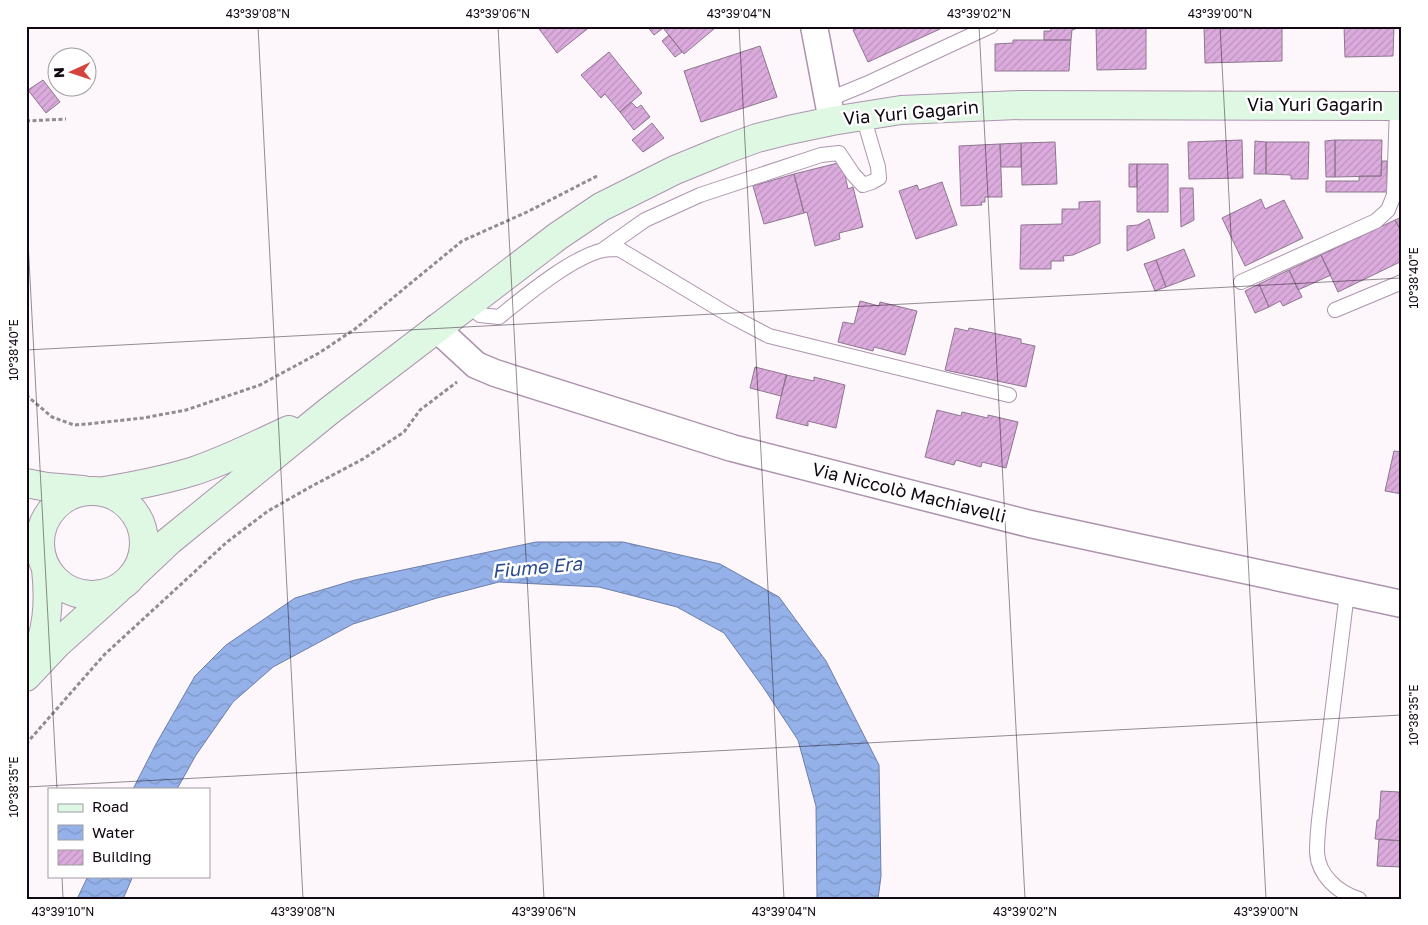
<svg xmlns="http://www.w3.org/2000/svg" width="1428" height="925" viewBox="0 0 1428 925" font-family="'Golos Text',sans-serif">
<defs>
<pattern id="water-waves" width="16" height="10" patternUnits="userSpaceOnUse" patternTransform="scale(1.25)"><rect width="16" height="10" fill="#94b1e9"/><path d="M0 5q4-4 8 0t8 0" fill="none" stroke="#7f97c7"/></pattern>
<pattern id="building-hatch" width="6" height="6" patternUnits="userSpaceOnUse" patternTransform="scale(1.25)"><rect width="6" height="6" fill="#dcabdd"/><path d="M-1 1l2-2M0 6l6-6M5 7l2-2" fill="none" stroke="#bc92bd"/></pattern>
</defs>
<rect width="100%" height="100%" fill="#fdf7fc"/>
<path fill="url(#water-waves)" stroke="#6d7ea8" d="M536 542H623L720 564 779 597 826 661 879 765 881 876 878 899H817L816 806 798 740 763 687 724 633 677 607 599 587 499 582 437 598 353 624 273 667 233 702 196 755 177 789H133L156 744 195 676 226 645 295 598 355 580Z
M88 876H133L123 899H77Z"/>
<path fill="url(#building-hatch)" stroke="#8e768e" d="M537 26H591L557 53Z
M647 26H714L715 28 684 54 663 28 654 35Z
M862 26H939L940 29 868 62 853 30Z
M1051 26H1084L1072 30 1071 40H1044V31H1051Z
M1096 26H1146V69L1097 70Z
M1204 26H1282V61L1205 63Z
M1344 26H1394L1393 56 1345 57Z
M669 35 682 52 675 57 662 41Z
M1013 40H1071L1069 71H995V44L1013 43Z
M760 46 777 97 701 122 684 71Z
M609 52 642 93 620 112 605 94 601 98 581 75Z
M43 80 60 102 46 113 28 90Z
M631 102 637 108 641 105 650 117 634 130 620 112Z
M652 123 664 138 643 152 632 140Z
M1242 140 1243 178 1189 179 1188 142Z
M1335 140V177H1326L1325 141Z
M1335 140H1382L1381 176 1335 177Z
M1255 141 1266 142V174H1254Z
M1055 142 1057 184 1022 185 1021 143Z
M1266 142H1309L1308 179H1291V175L1266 174Z
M1021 143V167H1001L1000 144Z
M1000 144 1002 197H985V202H981L982 205 961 206 959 146Z
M1382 161H1387V192H1326V181H1359V176H1381Z
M842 162 848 189 853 187 863 227 839 233 840 239 815 246 807 212 804 213 794 174Z
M1129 164H1137V187H1129Z
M1137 164H1168V212H1137Z
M794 174 804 213 764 224 753 186Z
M942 182 957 225 916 239 899 191 917 185 919 190Z
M1180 188H1193L1194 220 1181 227Z
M1261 199 1265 209 1284 200 1303 238 1245 266 1222 218Z
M1100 201V243L1073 255 1063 256 1064 261H1051V269H1020L1021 225 1062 224V209H1079V202Z
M1402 217V233L1395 220Z
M1149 219 1155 238 1127 251V226L1138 225Z
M1395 220 1402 233V261L1338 292 1321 255Z
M1184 249 1195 276 1166 287 1156 260Z
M1321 255 1331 275 1298 290 1289 270Z
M1156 260 1166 287 1155 291 1144 264Z
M1289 270 1302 297 1283 306 1280 301 1269 307 1259 284Z
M1259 284 1269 307 1255 313 1245 291Z
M860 301 879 306 880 302 917 311 905 355 874 347 873 351 838 342 843 322 854 324Z
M955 328 968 331 969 328 1021 339V343L1035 346 1026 387 945 370Z
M755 367 787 375 781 396 750 388Z
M786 375 814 381V377L845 385 836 428 808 421V426L776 418Z
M937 410 961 416 962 412 988 418V415L1018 422 1006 468 982 462 981 467 956 460 954 465 925 457Z
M1394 451 1402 452V494L1385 491Z
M1381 791 1399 792V798H1402V841L1375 839 1377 820H1379Z
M1379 839 1402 841V867L1377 866Z"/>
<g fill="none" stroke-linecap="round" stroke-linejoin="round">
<g stroke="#ad94ad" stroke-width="16">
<path id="lane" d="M827 100 866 84 991 26
M604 249 645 220 700 195 821 155 839 153 853 174 863 185 872 182 879 178 878 167 863 116
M1241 282 1376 221 1388 210 1394 195 1397 106
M469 305 480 315 499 317C524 297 573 256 604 250 608 249 614 249 619 249L729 315 769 336 1009 395
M1335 310 1402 282
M1347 593 1319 820C1318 830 1317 841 1317 852 1318 875 1338 893 1359 899"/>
</g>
<g stroke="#ad94ad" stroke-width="29">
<path id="street" d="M814 26 832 121
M436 328 476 365 495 373 732 448 1030 524 1402 604"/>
</g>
<g stroke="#ad94ad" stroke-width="30">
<path id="secondary" d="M26 483 47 487 83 490
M40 543a52 52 0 1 1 104 0a52 52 0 1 1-104 0Z
M104 491C134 486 165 480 194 471 227 460 258 444 289 430
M134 574 169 541 329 411 558 236 601 207 675 170 724 150 757 138 789 130 832 121 901 110 1020 105 1402 106
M34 664C47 630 50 605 46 569
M26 677 58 643 117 590"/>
</g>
<path stroke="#928b92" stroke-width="3" stroke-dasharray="4 2.5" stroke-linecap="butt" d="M26 121 66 119
M26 395 52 417 74 425 87 424 143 418 186 410 260 385 319 353 355 329 462 241 527 212 597 176
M26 744 104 655 227 542 268 511 312 486 363 459 404 432 420 410 457 382"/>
<use href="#lane" stroke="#fff" stroke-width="14"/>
<use href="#street" stroke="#fff" stroke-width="26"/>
<use href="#secondary" stroke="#dff8e4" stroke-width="28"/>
</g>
<path fill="none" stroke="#110811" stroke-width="1" stroke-opacity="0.45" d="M258 26 303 899M498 26 544 899M739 26 784 899M979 26 1025 899M1220 26 1266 899M26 203 57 789M26 350 1402 278M26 787 1402 715M62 876 63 899"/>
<g text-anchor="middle" stroke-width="5" stroke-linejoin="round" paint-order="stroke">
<g font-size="18" fill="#110811" stroke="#fff">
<text x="1315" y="111">Via Yuri Gagarin</text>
<text transform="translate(911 113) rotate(-5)" y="6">Via Yuri Gagarin</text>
<text transform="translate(909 493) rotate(14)" y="6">Via Niccolò Machiavelli</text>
</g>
<g font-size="19" font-style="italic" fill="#2d4c8f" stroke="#fff">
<text transform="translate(537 567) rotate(-5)" y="7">Fiume Era</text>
</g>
</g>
<rect width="1428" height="925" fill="none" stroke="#ffffff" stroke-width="55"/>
<rect x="48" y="788" width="162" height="90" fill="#ffffff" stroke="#a09ca0"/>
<rect x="58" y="804" width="25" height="8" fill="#dff8e4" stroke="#a09ca0"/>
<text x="92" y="812" font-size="15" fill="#110811">Road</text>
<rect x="58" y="825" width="25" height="15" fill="url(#water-waves)" stroke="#a09ca0"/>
<text x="92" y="838" font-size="15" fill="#110811">Water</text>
<rect x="58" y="850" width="25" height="15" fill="url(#building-hatch)" stroke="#a09ca0"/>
<text x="92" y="862" font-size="15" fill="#110811">Building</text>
<g transform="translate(72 72) rotate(267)"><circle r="24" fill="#ffffff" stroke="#a09ca0"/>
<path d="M0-4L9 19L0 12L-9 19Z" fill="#d3443f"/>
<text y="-8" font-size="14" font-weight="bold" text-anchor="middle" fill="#110811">N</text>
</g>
<rect x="28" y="28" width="1372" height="870" fill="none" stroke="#110811" stroke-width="2"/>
<g font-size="12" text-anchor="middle" fill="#110811">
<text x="258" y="18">43°39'08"N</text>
<text x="498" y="18">43°39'06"N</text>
<text x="739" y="18">43°39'04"N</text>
<text x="979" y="18">43°39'02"N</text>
<text x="1220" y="18">43°39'00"N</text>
<text transform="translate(1414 278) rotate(-90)" y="4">10°38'40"E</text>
<text transform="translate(14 350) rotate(-90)" y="4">10°38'40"E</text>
<text transform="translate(1414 715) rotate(-90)" y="4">10°38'35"E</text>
<text transform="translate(14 787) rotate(-90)" y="4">10°38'35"E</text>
<text x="63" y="916">43°39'10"N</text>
<text x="303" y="916">43°39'08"N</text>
<text x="544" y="916">43°39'06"N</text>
<text x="784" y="916">43°39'04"N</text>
<text x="1025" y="916">43°39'02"N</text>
<text x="1266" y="916">43°39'00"N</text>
</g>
</svg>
